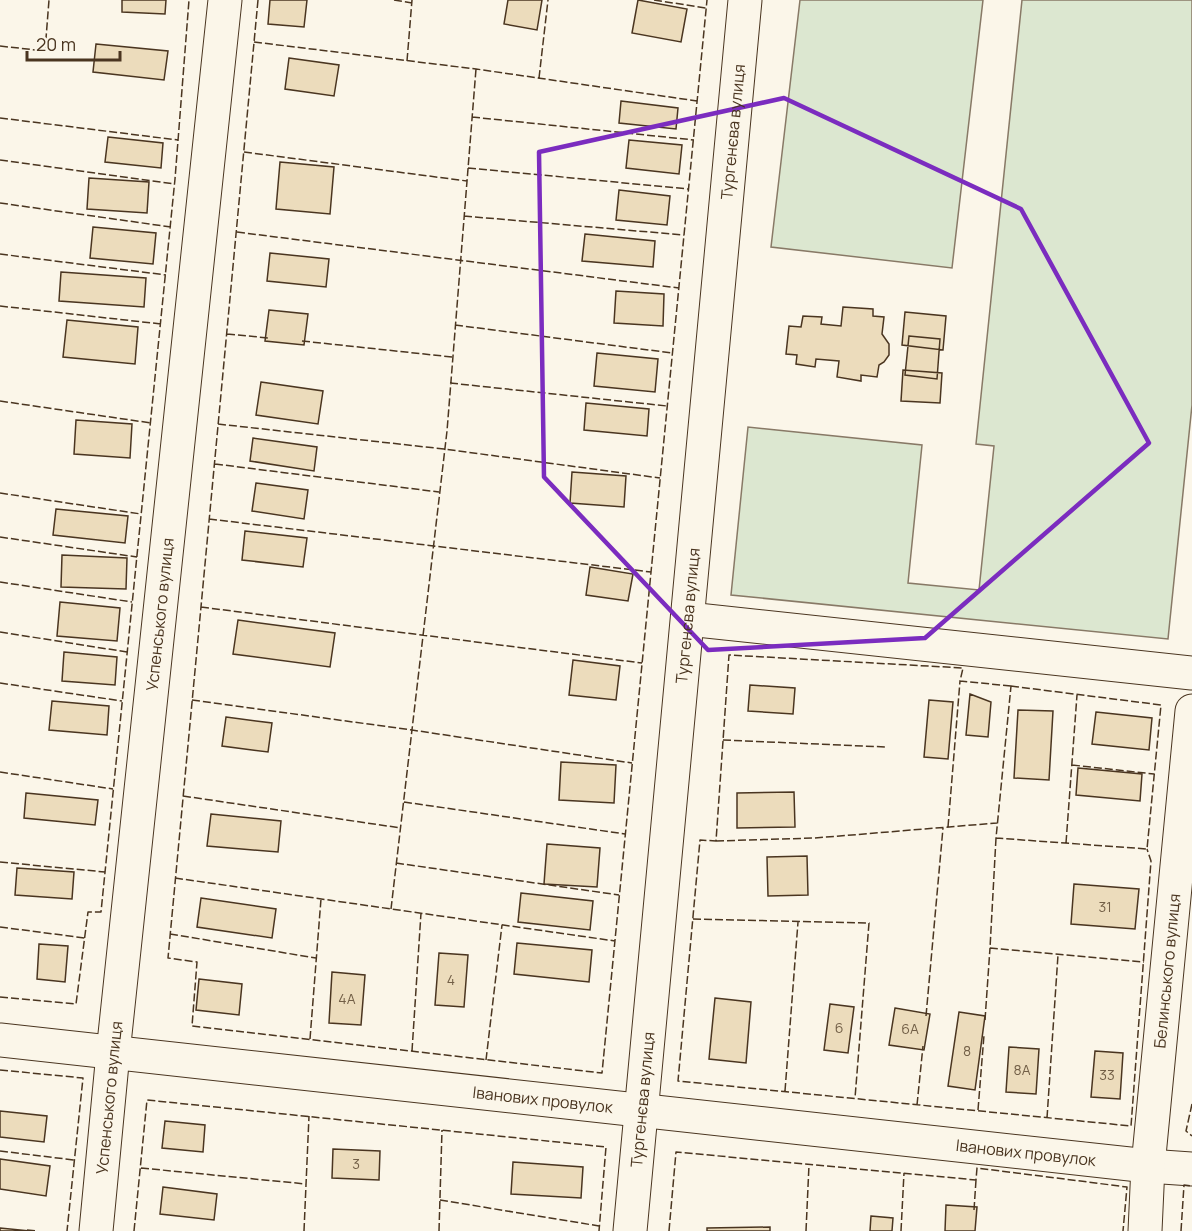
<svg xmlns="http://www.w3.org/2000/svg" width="1192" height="1231" viewBox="0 0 1192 1231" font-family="Manrope,sans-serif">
<rect width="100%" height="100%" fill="#fbf6e9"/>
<path fill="#dce7d0" stroke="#887966" stroke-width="1.5" d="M800 0H983L952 268 771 247Z
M1022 0H1192V405L1168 639 731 595 748 427 922 445 908 583 979 590 994 446 976 444Z"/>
<path fill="#ecdcbc" stroke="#4a3520" stroke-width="1.5" d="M122 0H166L165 14 122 12Z
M270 0H307L304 27 268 24Z
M508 0H542L537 30 504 24Z
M638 0 687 9 681 42 632 33Z
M96 44 168 51 164 80 93 72Z
M289 58 339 65 334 96 285 89Z
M621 101 678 108 676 129 619 123Z
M108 137 163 143 161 168 105 162Z
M629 140 682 145 679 174 626 168Z
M280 162 334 167 330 214 276 209Z
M89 178 149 182 147 213 87 209Z
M619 190 670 196 667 225 616 220Z
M93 227 156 233 153 264 90 258Z
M585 234 655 241 653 267 582 261Z
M270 253 329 259 326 287 267 281Z
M61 272 146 278 144 307 59 301Z
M616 291 664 294 663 326 614 323Z
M843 307 873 309V316L884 317 882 334 889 344V355L884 362 879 365 877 377 861 375V381L837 377 839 361 816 359 815 367 796 364 797 355 786 354 789 326 801 327 803 316 822 317 821 324 841 326Z
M269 310 308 314 304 345 265 341Z
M905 312 946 316 943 350 902 345Z
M67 320 138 327 135 364 63 357Z
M909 336 940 339 937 379 905 375Z
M597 353 658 359 655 392 594 386Z
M903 370 942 373 940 403 901 401Z
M261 382 323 391 318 424 256 415Z
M586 403 649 409 647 436 584 430Z
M76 420 132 424 130 458 74 454Z
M253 438 317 447 314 471 250 461Z
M572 472 626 476 624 507 570 503Z
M256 483 308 490 304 519 252 511Z
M56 509 128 516 125 543 53 535Z
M245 531 307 538 303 567 242 560Z
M62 555 127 558 126 589 61 587Z
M590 567 633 574 628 601 586 595Z
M60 602 120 608 117 641 57 636Z
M238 620 335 633 330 667 233 654Z
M64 652 117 657 115 685 62 681Z
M573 660 620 666 616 700 569 695Z
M750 685 795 688 793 714 748 711Z
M970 694 991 702 988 737 966 735Z
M929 700 953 702 948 759 924 757Z
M52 701 109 706 107 735 49 730Z
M1018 710 1053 711 1049 780 1014 778Z
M1096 712 1152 718 1149 750 1092 744Z
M226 717 272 723 268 752 222 746Z
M561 762 616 765 614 803 559 800Z
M1078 768 1142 774 1140 801 1076 795Z
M794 792 795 827 737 828V793Z
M26 793 98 800 95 825 24 818Z
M211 814 281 821 278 852 207 846Z
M547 844 600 848 597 887 544 884Z
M807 856 808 895 768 896 767 857Z
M17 868 74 872 72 899 15 895Z
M1074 884 1139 889 1135 929 1071 924Z
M521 893 593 901 590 930 518 922Z
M201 898 276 909 272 938 197 927Z
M517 943 592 950 589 982 514 974Z
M39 944 68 946 65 982 37 979Z
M439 953 468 955 464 1007 435 1005Z
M332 972 365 975 361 1025 329 1023Z
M199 979 242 984 239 1015 196 1010Z
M715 998 751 1002 746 1063 709 1059Z
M830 1004 854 1007 848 1053 824 1050Z
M895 1008 930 1014 924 1050 889 1045Z
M959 1012 985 1016 975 1090 948 1086Z
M1009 1047 1039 1049 1036 1094 1006 1092Z
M1095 1051 1123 1053 1120 1099 1091 1097Z
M0 1111 47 1116 44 1142 0 1137Z
M165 1121 205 1125 203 1152 162 1148Z
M333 1149 380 1151 379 1180 332 1178Z
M0 1159 50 1166 46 1196 0 1189Z
M513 1162 583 1167 581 1198 511 1194Z
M163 1187 217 1194 214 1220 160 1214Z
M946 1205 977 1207 975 1231H945Z
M871 1216 893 1218 892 1231H870Z
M770 1227V1231H707V1228Z
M0 1228 30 1231H0Z"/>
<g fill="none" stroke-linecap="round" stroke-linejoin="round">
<g stroke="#4a3520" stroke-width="35">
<g id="minor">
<path d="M688 619 1192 673"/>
<path id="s1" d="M0 1040 1148 1166 1192 1169"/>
<path id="s2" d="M96 1231 113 1053 225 0"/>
<path id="s3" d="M630 1231 745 0"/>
<path id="s4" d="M1145 1231 1148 1166 1192 711"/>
</g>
</g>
<use href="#minor" stroke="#fbf6e9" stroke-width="33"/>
<path stroke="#4a3520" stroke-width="1.5" stroke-dasharray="8 3" stroke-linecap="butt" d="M258 0 168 958 197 962 192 1026 602 1073 707 0
M394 0 412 3
M654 0 706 8
M254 42 476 69 697 101
M0 46 45 51 49 0
M407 61 412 0
M539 78 548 0
M472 117 694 140
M0 118 178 140
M244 152 467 181
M0 160 175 184
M468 168 688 189
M0 203 171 227
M464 216 684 235
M237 232 679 288
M0 254 166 275
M0 306 161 324
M455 325 672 353
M227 334 269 338
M302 341 452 357
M450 383 667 406
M0 401 151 423
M218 424 444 449 660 478
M215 464 439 492
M0 493 141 514
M209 519 651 572
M0 537 137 557
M0 582 132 602
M201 607 642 663
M0 632 127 652
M0 683 122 701
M1011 686 960 681 963 668 729 655 716 841 700 840 678 1081 1131 1126 1151 861 1147 849
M1011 686 1161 705 1147 849 996 838Z
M192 700 412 730 632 763
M723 740 886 747
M1072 765 1154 774
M0 772 113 789
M183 796 401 828
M404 802 625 834
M948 827 960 681
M996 838 990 948 1144 962
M716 841 815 838 997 823
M1066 843 1077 695
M0 862 105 872
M396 863 619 895
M175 878 615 941
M391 909 447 431 476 69
M693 919 869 923 855 1098
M0 927 85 938
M170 934 316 958
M0 997 76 1004 88 912H101L175 179 189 0
M926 1016 943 828
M985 1020 990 948
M310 1039 321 899
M412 1051 421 913
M486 1060 502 925
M0 1070 83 1078 67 1231
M785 1091 798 922
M1192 1104 1186 1131 1192 1136
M917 1105 923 1046
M978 1110 984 1035
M1047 1118 1058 955
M0 1151 74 1160
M141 1168 306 1184
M440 1200 599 1226
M974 1210 976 1180
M27 1230 37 1231
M134 1231 147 1100 606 1147 599 1231
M304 1231 309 1116
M439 1231 442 1130
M669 1231 676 1152 976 1180 977 1168 1127 1187 1123 1231
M806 1231 809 1165
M901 1231 904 1173
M1181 1231 1184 1185 1192 1186"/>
</g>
<path fill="none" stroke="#7b2cbf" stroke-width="4.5" stroke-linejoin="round" d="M784 98 1021 209 1149 443 925 638 708 650 544 477 539 152Z"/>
<g text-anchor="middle" stroke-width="4.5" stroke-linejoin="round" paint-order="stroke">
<g font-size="14" fill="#725f47">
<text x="1105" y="912">31</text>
<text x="451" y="985">4</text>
<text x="347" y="1004">4А</text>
<text x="839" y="1033">6</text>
<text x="910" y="1034">6А</text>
<text x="967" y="1056">8</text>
<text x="1022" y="1075">8А</text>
<text x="1107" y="1080">33</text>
<text x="356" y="1169">3</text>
</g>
<g font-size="16" fill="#4a3520" stroke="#fbf6e9">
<text dy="6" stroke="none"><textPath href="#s3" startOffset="1104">Тургенєва вулиця</textPath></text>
<text dy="6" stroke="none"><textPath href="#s2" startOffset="620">Успенського вулиця</textPath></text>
<text dy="6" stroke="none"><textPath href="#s3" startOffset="618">Тургенєва вулиця</textPath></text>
<text dy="6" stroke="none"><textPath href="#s4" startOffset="261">Белинського вулиця</textPath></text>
<text dy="6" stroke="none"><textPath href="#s2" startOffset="134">Успенського вулиця</textPath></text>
<text dy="6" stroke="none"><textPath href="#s3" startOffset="132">Тургенєва вулиця</textPath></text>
<text dy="6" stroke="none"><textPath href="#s1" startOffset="546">Іванових провулок</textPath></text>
<text dy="6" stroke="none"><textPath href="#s1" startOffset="1032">Іванових провулок</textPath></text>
</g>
</g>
<path d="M27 51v9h93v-9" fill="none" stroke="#4a3520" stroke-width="3"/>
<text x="36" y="51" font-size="18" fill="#4a3520" stroke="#fbf6e9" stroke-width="4.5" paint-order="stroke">20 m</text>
</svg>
